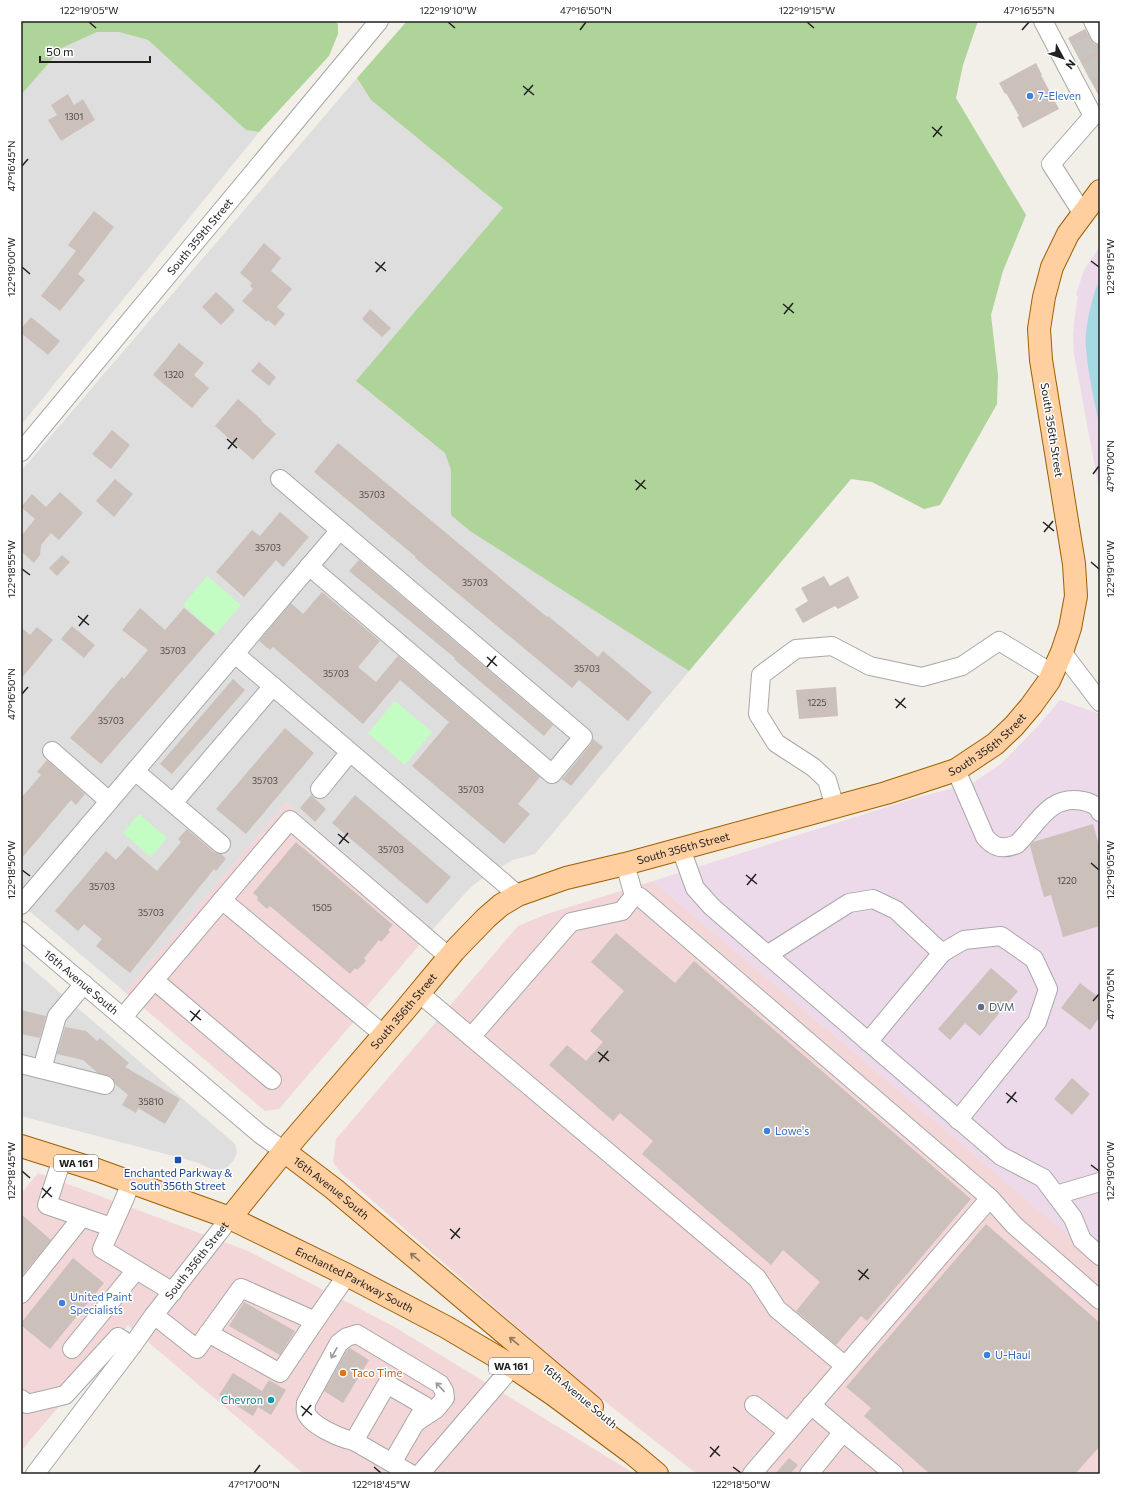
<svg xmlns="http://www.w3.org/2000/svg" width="1121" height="1495" viewBox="0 0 1121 1495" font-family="Commissioner,sans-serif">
<rect width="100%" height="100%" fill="#f2eee8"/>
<path fill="#dfdede" d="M97 32H119L148 40 246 130 259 132 21 425V95L62 48Z
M357 78 371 100 503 208 851 479 535 854 513 860 480 880 469 889 433 929 286 803 125 992 21 904V471Z
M21 959 235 1144 237 1153 233 1161 226 1168 216 1171 196 1162 21 1116Z"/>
<path fill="#f3d6d7" d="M286 803 433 929 279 1109 265 1111 125 992Z
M653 881 1100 1262V1474H697L575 1378 341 1173 333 1162 336 1139 518 926 547 914Z
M38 1173 248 1251 393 1326 635 1474H304L128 1325 21 1451V1194Z"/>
<path fill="#ecd9e9" d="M1100 247V494L1074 354 1073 336 1075 315 1078 296 1076 295 1084 270Z
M1060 700 1100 714V1262L653 881 919 797 973 783 1002 763 1038 726Z"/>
<path fill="#afd49a" d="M21 21H334L338 24V34L329 56 259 132 246 130 148 40 119 32H97L62 48 21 95Z
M407 21H978L963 65 956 98 1026 215 1003 271 991 315 998 375 997 404 940 505 924 509 872 482 851 479 689 671 470 531 451 515V470L445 453 356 381 503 208 371 100 357 78Z"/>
<path fill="#c4fdc4" d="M207 576 241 605 216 634 183 605Z
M395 701 432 732 405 765 368 733Z
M139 814 167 838 151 857 123 833Z"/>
<path fill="#a6d9e2" d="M1100 279V430C1095 403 1088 375 1086 348 1084 331 1092 295 1100 279Z"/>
<path fill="#cbc0ba" d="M1085 29 1094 44 1100 45V98L1068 38Z
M1036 63 1042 75H1041L1059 109 1023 128 1017 117 1019 116 1006 93 1005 94 999 83Z
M68 94 74 105 83 99 95 120 61 141 48 120 57 115 51 105Z
M94 211 114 227 78 274 85 280 60 311 41 296 76 251 68 245Z
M264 243 281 258 271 271 292 289 277 307 285 314 275 326 268 320 267 322 242 301 253 289 250 286 252 283 240 273Z
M216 292 235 310 221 325 202 307Z
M370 309 391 328 382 337 362 319Z
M31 317 60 341 48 355 21 333V329Z
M179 343 204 363 194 375 209 388 192 408 153 375Z
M259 362 276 377 269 386 251 371Z
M238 399 262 420 261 421 276 434 253 460 215 426Z
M112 430 130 445 111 469 92 454Z
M338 443 547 617 548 616 598 657 603 651 652 692 628 721 579 680 572 688 415 558 416 557 314 472Z
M115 479 133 494 114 517 96 501Z
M60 492 83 513 59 540 51 533 41 545 40 555 34 563 21 551V536L35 519 21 507 32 494 46 507Z
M280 512 309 537 283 567 276 560 244 597 216 572 252 530 260 536Z
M62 555 70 562 57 576 49 568Z
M359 560 553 725 544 736 454 659 455 658 349 571Z
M824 576 830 586 848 576 859 598 838 609 835 606 803 623 795 609 808 601 801 588Z
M322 592 380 641 358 667 376 682 398 656 540 777 518 804 530 814 504 844 412 766 449 722 400 680 363 724 273 647 270 650 259 641 291 603 303 614Z
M140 608 165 630 184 608 215 634 101 764 70 738 122 677 124 679 148 650 122 630Z
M72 626 95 645 84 658 61 639Z
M21 627 30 635 37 627 53 640 21 679Z
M233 679 245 690 172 774 160 764Z
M836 687 838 716 799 719 796 690Z
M285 728 314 753 246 834 216 809Z
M593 739 603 747 571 786 562 779 591 744Z
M47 760 85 794 76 805 71 800 21 859V798L41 775 37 772Z
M311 795 326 809 315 822 300 808Z
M355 795 451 877 427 904 332 823Z
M1093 824 1100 849V926L1063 937 1051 895 1044 897 1030 846 1033 842Z
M187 829 214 852 221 854 226 859 216 871 214 869 130 973 96 946 102 939 84 924 78 931 55 911 106 851 116 860 128 846 157 871 181 842 178 839Z
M296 842 393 925 388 930 390 932 381 942 379 940 364 958 366 961 357 970 355 968 350 974 270 906 267 909 257 900 258 897 253 893Z
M616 933 675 983 694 961 971 1199 867 1321 861 1316 836 1345 796 1311 820 1282 783 1250 771 1265 642 1154 653 1141 620 1113 613 1121 549 1065 567 1045 586 1061 603 1042 590 1031 624 991 591 962Z
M991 968 1018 991 980 1036 965 1023 950 1040 938 1029Z
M1080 983 1100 998V1017L1090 1030 1061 1008Z
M21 1010 46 1016 40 1038 21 1034Z
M65 1027 86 1031 97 1041 100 1038 129 1063 125 1067 180 1099 165 1124 138 1108 136 1113 122 1105 128 1095 115 1084 112 1077 98 1073 83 1060 57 1054Z
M1072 1078 1090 1094 1072 1115 1054 1099Z
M21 1214 51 1240 21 1277Z
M986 1224 1100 1323V1446L1075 1474H930L864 1416 871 1408 846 1387Z
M73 1258 104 1283 50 1349 21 1325V1323Z
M244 1302 295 1331 280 1355 229 1326Z
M350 1348 369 1360 343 1403 324 1391 347 1350Z
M233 1373 262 1391 269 1380 286 1390 271 1415 258 1407 253 1416 219 1395Z
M789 1458 798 1465 790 1474H775Z"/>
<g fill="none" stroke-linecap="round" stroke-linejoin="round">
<path stroke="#c8c5c0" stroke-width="18" stroke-dasharray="18 9" stroke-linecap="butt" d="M1076 52 1099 41
M1086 72 1100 65"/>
<g stroke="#a8a8a8" stroke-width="20">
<g id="minor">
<path d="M1043 21 1093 116 1051 164 1083 214"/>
<path d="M1093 21 1100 35"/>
<path id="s1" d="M21 452 379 21"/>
<path d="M280 479 583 737 552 774 309 566"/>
<path d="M1062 652 1100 702"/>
<path d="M235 654 518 895"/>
<path d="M52 751 109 801"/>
<path d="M956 770 985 837C994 848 1004 850 1017 844 1038 824 1049 794 1083 801 1090 802 1098 806 1100 812"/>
<path d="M135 771 221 844"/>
<path d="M320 789 350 752"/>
<path d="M173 803 273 686"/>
<path d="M835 807 827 780 813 767 776 743 758 714 761 675 796 649 832 646 870 666 922 677 962 666 999 641 1053 674"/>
<path d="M681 849 695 888 712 907 1001 1156 1043 1178 1073 1218 1082 1240 1100 1256"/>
<path d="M634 896 640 897 990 1198 1014 1225 1100 1300"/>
<path d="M222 900 384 1035"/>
<path d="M21 905 340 530"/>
<path id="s2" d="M21 931 260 1134 284 1151"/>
<path d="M767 955 849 903 873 899 896 910 942 953"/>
<path d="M154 980 272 1080"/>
<path d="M419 993 757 1278 777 1309 844 1365"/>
<path d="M123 1017 290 820 449 957"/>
<path d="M471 1037 571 922 622 911 634 896 625 864"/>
<path d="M868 1042 942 953 964 940 1001 936 1034 959 1048 989 1037 1022 958 1120"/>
<path d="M21 1064 105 1085"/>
<path d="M42 1069 57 1016 84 984"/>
<path d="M62 1159 47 1205 111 1227"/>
<path d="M131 1182 124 1200 102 1249 173 1292"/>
<path d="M1056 1195 1100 1182"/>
<path d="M21 1294 82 1217"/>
<path d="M154 1315 197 1349 241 1288 315 1321 280 1373 208 1333"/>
<path d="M315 1321 347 1275"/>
<path d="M72 1349 136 1270"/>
<path d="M21 1399 27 1404 65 1395 118 1337 132 1346"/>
<path d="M754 1405 788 1432"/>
<path d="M811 1405 843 1432"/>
<path d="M354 1441C342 1439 309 1425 306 1412 305 1410 306 1406 306 1403L339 1343 347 1337 357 1334 440 1384 444 1391 445 1398 436 1409 415 1423"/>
<path d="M392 1463 425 1406 387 1384 354 1441 411 1474"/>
<path id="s3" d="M35 1474 132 1346 154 1315 230 1218"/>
<path d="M420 1474 512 1367"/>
<path d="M752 1474 990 1198"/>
<path d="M809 1474 843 1432 894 1474"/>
</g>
</g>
<g stroke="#9f5f00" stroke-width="24">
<g id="major">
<path id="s4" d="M21 1146 97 1170 230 1218 347 1275 446 1327 507 1363 554 1395 632 1453 657 1474"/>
<path id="s5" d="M284 1151 334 1189 592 1407"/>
<path id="s6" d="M230 1218 284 1151 405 1010 454 951 486 918 501 905 518 895 566 878 625 864 886 793 956 770 995 744 1014 726 1031 706 1049 681 1062 652 1070 628 1076 596 1074 564 1041 360 1039 329 1044 297 1052 267 1068 234 1100 191"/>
</g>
</g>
<use href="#minor" stroke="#fff" stroke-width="18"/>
<use href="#major" stroke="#ffcfa0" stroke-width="22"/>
</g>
<defs><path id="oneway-shaft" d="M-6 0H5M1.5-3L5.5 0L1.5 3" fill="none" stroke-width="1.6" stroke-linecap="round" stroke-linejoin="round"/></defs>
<g stroke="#907860">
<use href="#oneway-shaft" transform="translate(415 1257) rotate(-140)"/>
<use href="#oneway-shaft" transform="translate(514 1341) rotate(-140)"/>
</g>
<g stroke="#9b9b9b">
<use href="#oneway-shaft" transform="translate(334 1353) rotate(119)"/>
<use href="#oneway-shaft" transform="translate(440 1387) rotate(-133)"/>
</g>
<path fill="none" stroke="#212121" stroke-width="1.5" d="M89 22 96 28M448 22 455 28M807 22 814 28M580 30 586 22M1022 30 1029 22M523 86 534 95M524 95 533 85M932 127 942 136M933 137 942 126M22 166 28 159M1091 261 1099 267M375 262 386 271M22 267 30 274M376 272 385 262M783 304 794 313M784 314 793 303M227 439 237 448M228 449 237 438M1093 474 1099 466M635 480 646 489M636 490 645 480M1043 522 1054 531M1044 532 1053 521M1091 562 1099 569M22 569 30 575M78 616 89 625M79 626 88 615M487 657 497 666M487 667 496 656M22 694 28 687M895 699 906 708M896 708 905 698M338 834 349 843M339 844 348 833M1091 863 1099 870M22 870 30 876M746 875 757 884M747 885 756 874M1093 1001 1099 994M190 1011 201 1020M191 1021 200 1010M598 1052 609 1061M599 1062 608 1051M1006 1093 1017 1102M1007 1103 1016 1092M1091 1165 1099 1171M22 1171 30 1178M42 1188 52 1197M42 1198 51 1187M450 1229 460 1238M451 1239 460 1228M858 1270 869 1279M859 1280 868 1269M301 1406 312 1415M302 1416 311 1405M710 1447 720 1456M710 1457 719 1446M374 1467 381 1473M733 1467 741 1473M254 1473 260 1465"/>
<g fill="#3f7fe0" stroke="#fff" stroke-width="1.5">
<circle cx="1030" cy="96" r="4"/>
<circle cx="767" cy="1131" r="4"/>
<circle cx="62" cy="1303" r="4"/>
<circle cx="987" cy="1355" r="4"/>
</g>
<circle fill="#5c6f8a" stroke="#fff" stroke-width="1.5" cx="981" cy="1007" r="4"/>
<rect fill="#1a4fb4" stroke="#fff" stroke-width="1.5" x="174" y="1156" width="8" height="8" rx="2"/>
<circle fill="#e8710a" stroke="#fff" stroke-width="1.5" cx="343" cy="1373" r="4"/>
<circle fill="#0f9aa8" stroke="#fff" stroke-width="1.5" cx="271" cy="1400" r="4"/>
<g text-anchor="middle" stroke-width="3" stroke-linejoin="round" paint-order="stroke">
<g font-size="9" fill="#4c4947">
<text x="74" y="120">1301</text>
<text x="174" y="378">1320</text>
<text x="372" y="498">35703</text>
<text x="268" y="551">35703</text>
<text x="475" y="586">35703</text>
<text x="173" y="654">35703</text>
<text x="587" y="672">35703</text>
<text x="336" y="677">35703</text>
<text x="817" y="706">1225</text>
<text x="111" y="724">35703</text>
<text x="265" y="784">35703</text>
<text x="471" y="793">35703</text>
<text x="391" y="853">35703</text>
<text x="1067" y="884">1220</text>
<text x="102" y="890">35703</text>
<text x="322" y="911">1505</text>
<text x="151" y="916">35703</text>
<text x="151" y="1105">35810</text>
</g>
<g fill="#fff" stroke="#646464" stroke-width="1">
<rect x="54" y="1155" width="44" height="16" rx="3"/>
<rect x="489" y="1358" width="44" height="16" rx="3"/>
</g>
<g font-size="10" font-weight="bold" fill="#212121">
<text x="76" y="1167">WA 161</text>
<text x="511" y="1370">WA 161</text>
</g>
<g font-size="11" fill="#366cbe" stroke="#fff" text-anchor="start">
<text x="1038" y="100">7-Eleven</text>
<text x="775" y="1135">Lowe's</text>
<text x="70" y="1301">United Paint<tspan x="70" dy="13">Specialists</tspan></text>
<text x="995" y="1359">U-Haul</text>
</g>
<g font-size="11" fill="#212121" stroke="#fff">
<text dy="4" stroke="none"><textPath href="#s1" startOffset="280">South 359th Street</textPath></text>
<text transform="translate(1052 430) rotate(81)" y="4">South 356th Street</text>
<text dy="4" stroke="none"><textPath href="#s6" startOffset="930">South 356th Street</textPath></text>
<text dy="4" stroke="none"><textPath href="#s6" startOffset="606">South 356th Street</textPath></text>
<text dy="4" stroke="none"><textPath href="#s2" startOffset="79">16th Avenue South</textPath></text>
<text dy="4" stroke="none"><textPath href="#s6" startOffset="270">South 356th Street</textPath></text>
<text dy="4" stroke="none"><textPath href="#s5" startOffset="60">16th Avenue South</textPath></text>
<text dy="4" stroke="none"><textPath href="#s3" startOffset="268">South 356th Street</textPath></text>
<text dy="4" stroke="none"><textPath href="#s4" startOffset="360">Enchanted Parkway South</textPath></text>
<text transform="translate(580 1396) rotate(40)" y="4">16th Avenue South</text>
</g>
<g font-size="11" fill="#4e5e75" stroke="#fff" text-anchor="start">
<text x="989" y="1011">DVM</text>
</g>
<g font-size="11" fill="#164399" stroke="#fff">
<text x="178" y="1177">Enchanted Parkway &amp;<tspan x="178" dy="13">South 356th Street</tspan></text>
</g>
<g font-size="11" fill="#c56008" stroke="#fff" text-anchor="start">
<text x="351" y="1377">Taco Time</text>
</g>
<g font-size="11" fill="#0d838f" stroke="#fff" text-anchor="end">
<text x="263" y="1404">Chevron</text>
</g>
</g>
<rect width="1121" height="1495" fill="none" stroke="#ffffff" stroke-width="44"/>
<g transform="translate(1063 58) rotate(130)" stroke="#ffffff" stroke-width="3" paint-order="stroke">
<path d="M0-3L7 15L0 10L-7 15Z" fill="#212121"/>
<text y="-6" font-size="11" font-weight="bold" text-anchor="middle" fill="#212121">N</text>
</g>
<path d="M40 56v6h110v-6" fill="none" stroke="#212121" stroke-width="2"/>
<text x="46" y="56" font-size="12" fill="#212121" stroke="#ffffff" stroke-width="3" paint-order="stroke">50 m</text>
<rect x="22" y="22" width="1077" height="1451" fill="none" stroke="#212121" stroke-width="1.5"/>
<g font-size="10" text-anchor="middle" fill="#212121">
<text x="89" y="14">122°19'05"W</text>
<text x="448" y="14">122°19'10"W</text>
<text x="586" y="14">47°16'50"N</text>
<text x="807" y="14">122°19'15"W</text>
<text x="1029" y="14">47°16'55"N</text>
<text transform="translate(11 166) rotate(-90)" y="4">47°16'45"N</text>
<text transform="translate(1110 267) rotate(-90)" y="4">122°19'15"W</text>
<text transform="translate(11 267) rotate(-90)" y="4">122°19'00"W</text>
<text transform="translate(1110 466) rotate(-90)" y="4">47°17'00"N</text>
<text transform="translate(1110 569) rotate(-90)" y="4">122°19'10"W</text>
<text transform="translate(11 569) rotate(-90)" y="4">122°18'55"W</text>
<text transform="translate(11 694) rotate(-90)" y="4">47°16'50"N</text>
<text transform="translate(1110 870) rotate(-90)" y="4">122°19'05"W</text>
<text transform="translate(11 870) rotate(-90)" y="4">122°18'50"W</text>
<text transform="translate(1110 994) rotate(-90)" y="4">47°17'05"N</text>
<text transform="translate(1110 1171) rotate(-90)" y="4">122°19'00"W</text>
<text transform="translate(11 1171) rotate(-90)" y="4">122°18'45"W</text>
<text x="254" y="1488">47°17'00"N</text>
<text x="381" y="1488">122°18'45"W</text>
<text x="741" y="1488">122°18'50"W</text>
</g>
</svg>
